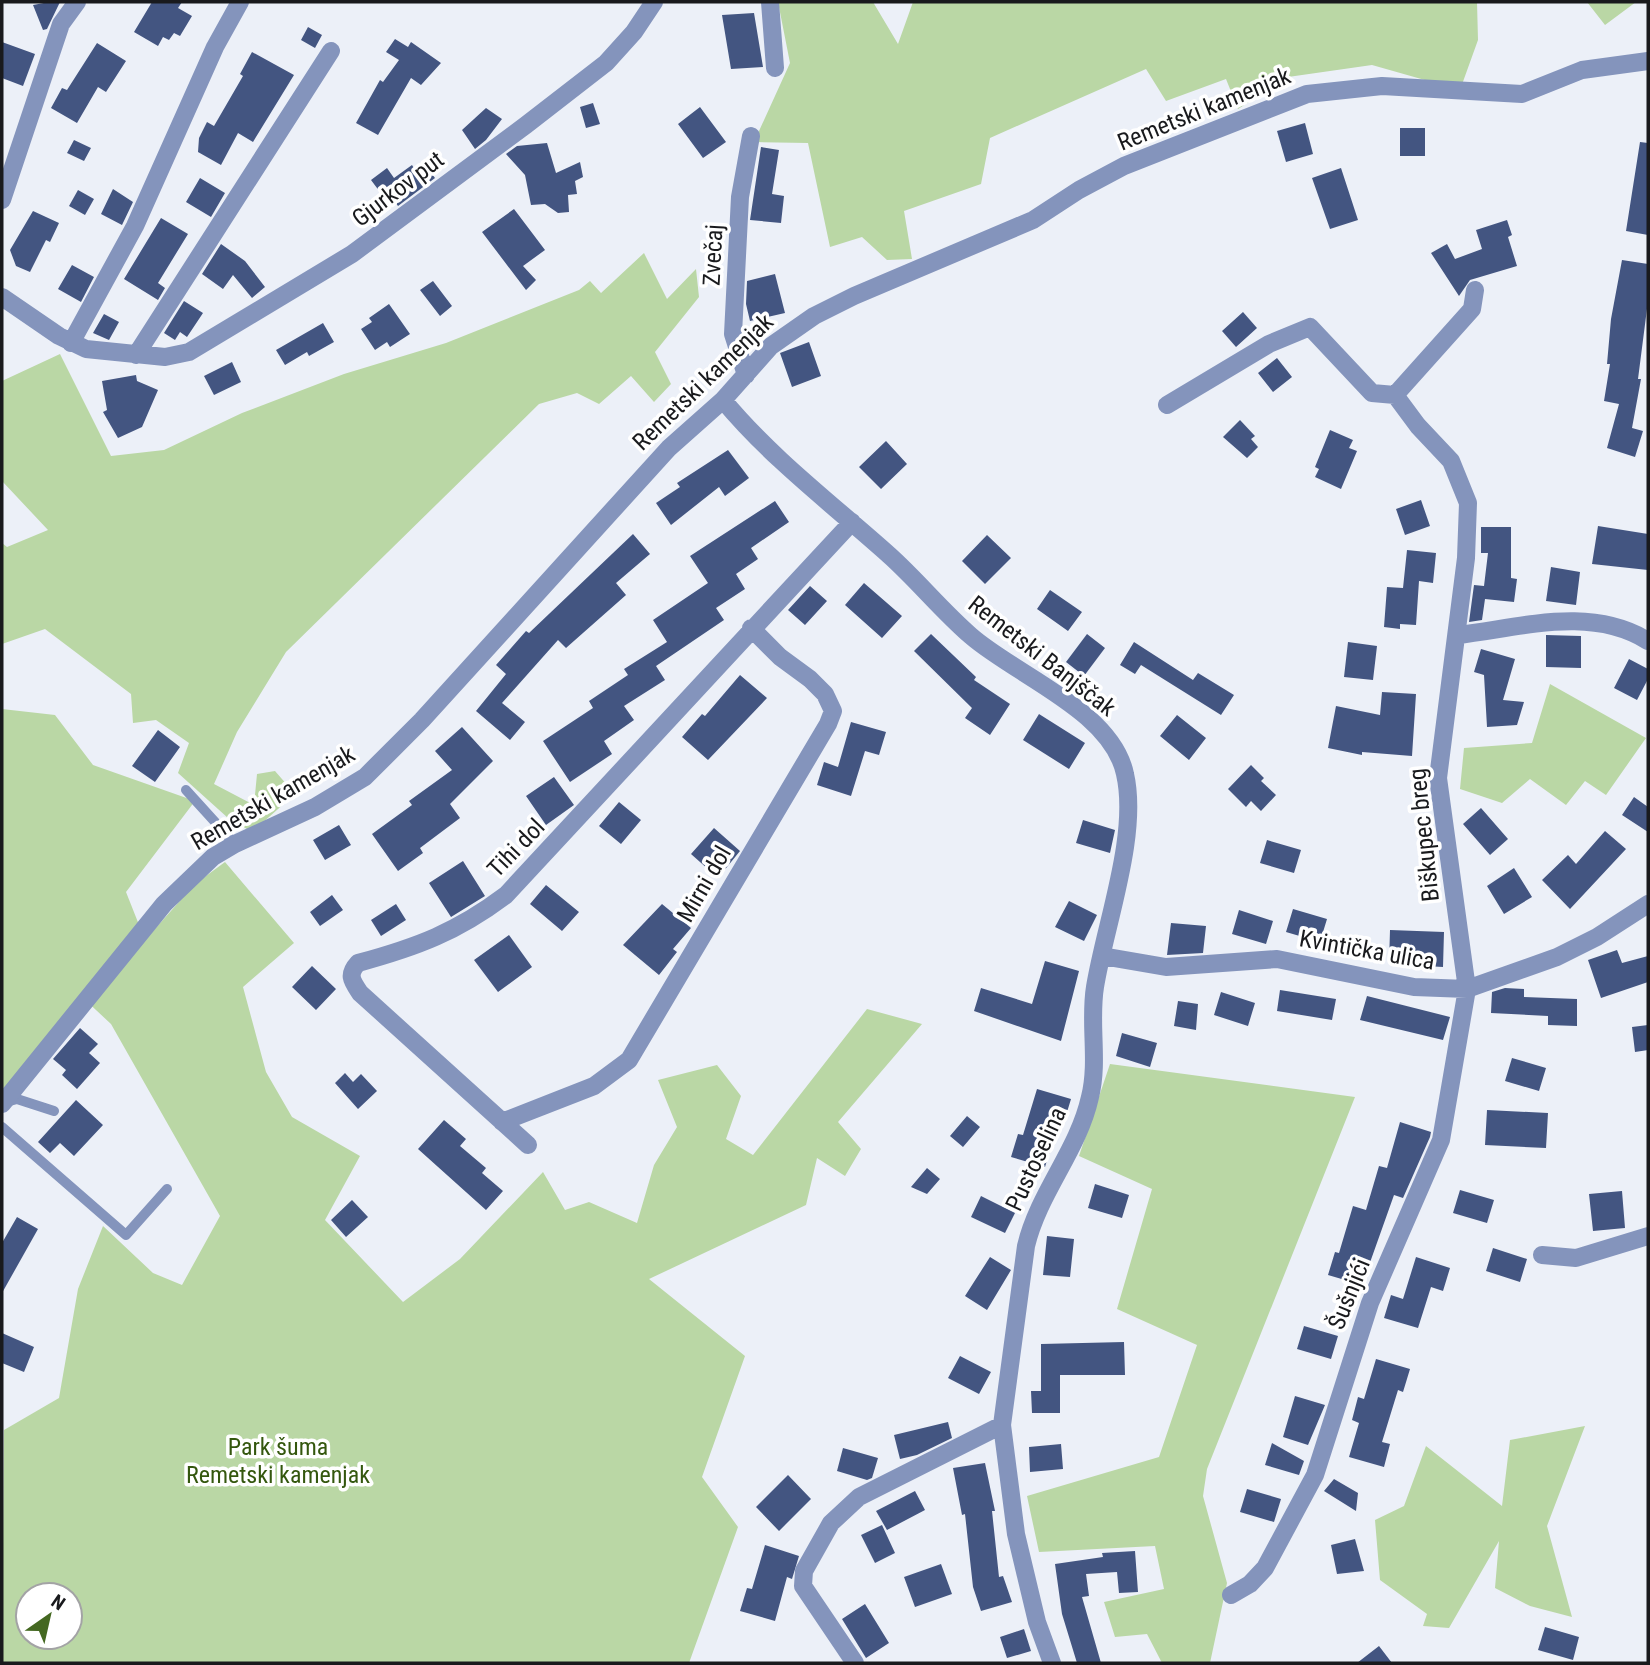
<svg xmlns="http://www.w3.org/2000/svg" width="1650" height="1665" viewBox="0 0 1650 1665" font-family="'Roboto Condensed',sans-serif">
<rect width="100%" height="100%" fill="#ecf0f8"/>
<path fill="#bad7a5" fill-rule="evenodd" d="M778 2H873L898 44 913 2H1477L1478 40 1460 90 1372 65 1288 77 1238 109 1226 79 1166 101 1146 69 990 138 981 184 904 211 912 259 887 260 862 237 830 247 808 143 754 142 790 63Z
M1587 2H1636L1605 25Z
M644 253 667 299 696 269 699 297 655 352 671 384 654 402 631 376 599 404 577 393 539 404 286 652 237 732 214 784 254 805 257 774 275 771 295 794 252 832 228 818 178 773 189 743 156 720 133 723 131 694 45 629 2 644V543L7 547 48 530 2 481V381L60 354 111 456 164 450 242 413 344 374 446 343 579 290 590 281 601 293Z
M1550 684 1646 738 1606 795 1585 781 1566 805 1530 779 1502 803 1460 789 1464 748 1532 743Z
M2 709 55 715 93 765 195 801 126 892 145 940 195 884 225 862 294 943 243 987 266 1072 292 1117 360 1156 325 1220 403 1302 460 1259 543 1172 565 1210 589 1202 637 1223 654 1165 677 1127 658 1080 717 1065 741 1096 726 1139 753 1155 867 1009 922 1024 838 1122 861 1149 845 1176 817 1158 806 1205 649 1279 745 1356 702 1477 738 1527 689 1663H2L4 1430 59 1398 78 1289 103 1226 153 1273 182 1285 220 1216 111 1024 81 996 2 1098ZM28 1595H70V1637H28Z
M1110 1064 1355 1097 1207 1469 1203 1496 1227 1583 1210 1663H1162L1147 1634 1115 1637 1104 1602 1164 1589 1155 1546 1039 1552 1027 1496 1159 1457 1197 1345 1117 1309 1152 1189 1079 1156Z
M1585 1426 1547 1526 1572 1617 1530 1606 1495 1588 1499 1541 1449 1628 1423 1626 1427 1614 1380 1580 1375 1520 1404 1506 1426 1446 1502 1506 1510 1440Z"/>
<path fill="#435581" d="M49 2H60L47 29 43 30 33 5Z
M152 2H182L178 8 192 16 180 36 174 33 169 40 163 37 158 46 134 32Z
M754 13 763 67 731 69 722 15Z
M308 27 322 35 315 48 301 40Z
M395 39 408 47 411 42 441 63 421 85 411 78 378 135 356 123 380 80 383 82 399 60 386 52Z
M2 42 35 54 23 86 2 78Z
M97 43 126 61 106 92 98 87 77 123 51 108 62 88 67 90Z
M252 52 294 75 253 142 238 133 221 165 198 152 199 138 207 122 214 126 243 76 240 74Z
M593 103 600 124 586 128 580 107Z
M700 107 726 142 703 158 678 124Z
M486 108 502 119 486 140 475 149 462 130Z
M1305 123 1313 154 1286 162 1277 131Z
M1400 128H1425V156H1400Z
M74 140 91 148 84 161 67 153Z
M1640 142 1648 143V235L1626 231Z
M547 143 556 173 580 162 583 177 575 181 577 194 568 195 569 212 558 213 545 204 531 205 525 175 506 154 517 146Z
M761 147 779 150 772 194 784 196 781 223 750 220Z
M412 165 417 173 426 166 435 178 398 206 385 188 380 192 371 180 387 168 394 178Z
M1341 168 1358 220 1330 229 1312 178Z
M200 178 225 193 211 217 186 202Z
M113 189 133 202 122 225 101 214Z
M78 190 94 199 85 215 69 206Z
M514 209 545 250 523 266 536 280 526 290 482 232Z
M33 211 59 223 50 242 46 240 30 272 16 266 10 250Z
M161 218 188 234 158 283 165 288 158 300 124 279Z
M1507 220 1512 235 1508 237 1517 266 1470 280 1459 296 1431 253 1447 244 1455 259 1482 249 1476 230Z
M221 244 245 261 265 287 252 298 233 275 223 289 202 274Z
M1622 260 1648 264V301L1638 379H1641L1632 428 1643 431 1635 457 1607 448 1619 404 1604 401 1610 364H1607L1611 319Z
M72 265 94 277 81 302 58 289Z
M775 274 785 313 750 321 746 304 747 281Z
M433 281 452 306 440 316 420 290Z
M184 301 203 313 187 337 180 332 175 340 164 333Z
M389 304 410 334 390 347 387 342 375 350 361 329 372 322 369 318Z
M1243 312 1257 328 1236 347 1222 331Z
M104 314 119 322 109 340 93 333Z
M323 323 334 342 309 356 307 352 285 365 276 350Z
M809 342 821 376 792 387 780 353Z
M1277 358 1292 377 1273 392 1258 373Z
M232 362 241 382 214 395 204 376Z
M136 375 137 381 158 390 142 427 118 438 103 412 107 410 102 381Z
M1240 420 1255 436 1251 439 1258 447 1247 458 1223 437Z
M1330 430 1353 440 1349 448 1357 451 1341 489 1315 477 1319 469 1315 467Z
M886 441 907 464 881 489 859 467Z
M728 450 749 478 725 496 719 487 671 525 656 503 680 487 677 483Z
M1421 500 1430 526 1405 535 1396 509Z
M775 501 789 522 751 548 758 559 736 574 745 589 716 608 724 620 656 666 665 680 624 706 634 720 604 741 612 754 570 782 543 741 593 708 589 701 628 675 624 669 667 642 653 620 708 583 690 556Z
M1598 526 1648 534V570L1592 564Z
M1481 527H1511V578L1517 579 1514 602 1485 599 1482 620 1469 622 1474 585 1484 586 1488 553H1481Z
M633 534 650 554 616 583 626 595 566 648 558 640 502 703 525 722 510 740 476 711 506 674 496 665 526 631 529 633Z
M987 535 1011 558 985 584 962 561Z
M1407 550 1436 553 1433 583 1419 581 1416 625 1400 624V629L1384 627 1387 587 1403 588Z
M1551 567 1580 572 1576 605 1546 601Z
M864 583 902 616 882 638 845 605Z
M810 586 827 601 805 625 788 610Z
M1050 590 1082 612 1068 631 1037 609Z
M931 634 976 677 974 680 1010 704 990 735 965 718 972 708 914 651Z
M1087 634 1105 648 1084 676 1066 662Z
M1546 635 1581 636V668L1546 667Z
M1134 642 1193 680 1198 673 1234 695 1221 715 1141 665 1135 674 1120 665Z
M1348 642 1377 646 1373 680 1344 677Z
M1481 649 1515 659 1503 700 1524 702 1517 725 1487 727 1484 675 1474 672Z
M1629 659 1648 669V679L1637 700 1614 688Z
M740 675 767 698 708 760 682 737 702 714 705 716Z
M1382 692 1416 694 1412 756 1362 752V755L1328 748 1336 706 1380 715Z
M1039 714 1085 743 1069 769 1023 740Z
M1177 715 1206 738 1189 760 1160 736Z
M851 722 886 732 879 755 865 751 851 796 817 785 824 762 838 767Z
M462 727 493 761 450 804 460 818 420 848 423 853 398 871 372 834 412 805 409 801 452 770 435 751Z
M158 730 180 747 155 782 132 766Z
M1251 765 1264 778 1261 781 1276 795 1261 811 1251 801 1246 807 1228 789Z
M554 777 574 805 546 825 526 796Z
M1634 797 1648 807V832L1622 815Z
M619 802 641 820 621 844 599 826Z
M1481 808 1508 839 1490 855 1463 824Z
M1083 820 1115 830 1110 853 1076 843Z
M339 825 351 845 325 860 313 840Z
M714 828 740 851 718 878 691 854Z
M1605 831 1626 849 1570 909 1542 880 1568 855 1576 864Z
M1267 840 1301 850 1294 873 1260 863Z
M463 861 485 896 451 917 429 883Z
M1514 868 1532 897 1504 914 1487 886Z
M546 885 579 912 562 931 530 904Z
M332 895 343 910 320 926 310 912Z
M1069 901 1097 915 1084 941 1055 927Z
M396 904 406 920 381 936 371 920Z
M662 904 691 928 673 949 677 952 659 975 623 945Z
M1293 909 1327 919 1320 942 1286 932Z
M1239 910 1273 921 1266 944 1232 934Z
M1171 923 1206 926 1203 953 1167 955Z
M1390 930 1444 932 1443 967 1389 964Z
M509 935 532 967 498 992 474 960Z
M1617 950 1622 963 1648 956V982L1601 998 1588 960Z
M1045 961 1079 971 1061 1041 974 1011 981 988 1032 1004Z
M312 966 336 989 316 1010 292 987Z
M1505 988 1524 989V997L1577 999V1026L1548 1025V1016L1491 1013 1492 992Z
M1280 990 1336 999 1332 1020 1277 1011Z
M1221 992 1255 1003 1248 1026 1214 1015Z
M1367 996 1450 1017 1443 1040 1360 1020Z
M1178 1001 1198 1004 1196 1030 1174 1026Z
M1648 1025V1050L1635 1052 1632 1027Z
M80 1028 98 1044 89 1053 100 1063 77 1089 62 1075 66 1070 53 1059Z
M1122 1033 1157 1043 1150 1067 1116 1056Z
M1512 1058 1546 1068 1539 1091 1505 1081Z
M345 1073 353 1082 361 1074 377 1091 358 1109 335 1083Z
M1037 1089 1071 1099 1064 1122 1059 1121 1045 1167 1011 1157 1018 1134 1023 1135Z
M76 1100 103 1125 74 1156 60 1143 50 1153 38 1142Z
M1487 1110 1548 1113 1546 1148 1485 1145Z
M967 1116 980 1127 963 1147 950 1136Z
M444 1120 466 1139 460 1146 486 1168 482 1173 503 1191 486 1210 418 1149Z
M1400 1122 1431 1132 1430 1137 1403 1198 1394 1195 1362 1285 1328 1275 1335 1252 1339 1253 1353 1206 1366 1210 1379 1166 1387 1168Z
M927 1168 940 1179 927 1194 911 1187Z
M1095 1184 1129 1195 1122 1218 1088 1208Z
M1460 1190 1494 1200 1487 1223 1453 1213Z
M1622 1191 1625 1228 1593 1231 1589 1194Z
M981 1196 1015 1213 1005 1233 971 1217Z
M352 1200 368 1217 346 1237 331 1220Z
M17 1217 38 1229 2 1293V1243Z
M1047 1236 1074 1239 1070 1277 1043 1275Z
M1493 1248 1527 1259 1520 1282 1486 1271Z
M990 1257 1011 1270 987 1310 965 1296Z
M1416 1257 1450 1268 1443 1291 1431 1287 1418 1328 1384 1318 1391 1295 1403 1299Z
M1304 1326 1338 1336 1331 1359 1297 1349Z
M2 1333 34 1347 24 1372 2 1363Z
M1124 1342 1125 1375H1060V1413H1032L1031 1391H1041V1344Z
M960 1356 991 1372 979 1394 948 1378Z
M1376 1359 1410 1369 1403 1392 1398 1390 1382 1442 1390 1444 1384 1467 1349 1457 1359 1423 1352 1420 1358 1397 1364 1399Z
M1295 1396 1325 1405 1308 1445 1283 1437Z
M948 1422 952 1438 917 1455 900 1459 894 1435Z
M1272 1443 1304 1461 1299 1475 1265 1465Z
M1061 1444 1063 1469 1030 1472 1029 1447Z
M843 1448 878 1458 872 1478 867 1480 837 1471Z
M985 1463 995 1511H992L999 1577 1003 1576 1012 1602 981 1611 973 1587 965 1514 962 1515 953 1468Z
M788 1475 811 1499 779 1531 756 1507Z
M1334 1479 1358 1493 1356 1511 1324 1491Z
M1247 1489 1281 1499 1274 1522 1240 1512Z
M915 1491 925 1510 887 1530 876 1511Z
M882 1525 895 1553 875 1563 861 1535Z
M1355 1539 1364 1571 1337 1574 1331 1545Z
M765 1545 799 1556 792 1579 787 1577 775 1621 740 1611 747 1588 752 1589Z
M1135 1551 1138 1592 1119 1593 1117 1572 1086 1574 1089 1596 1082 1597 1101 1663H1077L1062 1614 1055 1564 1103 1557 1102 1553Z
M941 1564 952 1594 915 1607 904 1577Z
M865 1604 889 1643 866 1658 842 1619Z
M1545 1627 1579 1637 1573 1660 1538 1650Z
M1024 1629 1031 1651 1007 1658 1000 1637Z
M1379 1646 1392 1663H1357Z"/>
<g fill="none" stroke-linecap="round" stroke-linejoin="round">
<path stroke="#8494bc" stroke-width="10" d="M186 790 235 844
M6 1102 17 1099 54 1111
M2 1127 126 1235 167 1189"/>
<path stroke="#8494bc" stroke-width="18" d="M770 2 775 68
M2 200 61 24 77 2
M2 297 59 336 86 349 165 357 189 352 352 254 526 125 606 63 634 32 654 2
M71 343 135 226 215 47 240 2
M136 355 331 51
M746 375 733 334 740 197 751 136
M723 400C771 458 832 504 889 555 917 580 942 611 971 636 1017 676 1112 711 1125 774 1139 835 1105 925 1095 987 1089 1023 1099 1061 1090 1097 1078 1151 1039 1192 1026 1246L1002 1425 1016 1534 1037 1622 1052 1663
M1167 405 1269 344 1310 327 1372 393 1395 395
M1457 635C1520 628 1590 605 1648 641
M1102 956 1166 967 1277 959 1414 987 1467 989 1557 957 1597 937 1648 904
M2 1104 164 904 213 857 235 844 315 807 365 777 422 720 669 448 723 400 771 346 814 316 854 296 1033 220 1079 190 1124 166 1307 94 1382 86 1522 94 1582 70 1648 61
M502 1122 594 1086 629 1060 828 724 833 711 825 694 810 679 780 657 751 628
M528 1145 360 993C352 981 347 975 358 963 417 947 457 932 506 895L852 522
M1542 1255 1576 1258 1648 1236
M1231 1595 1250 1584 1265 1568 1315 1475 1370 1303 1441 1140 1467 989 1438 778 1466 558 1468 503 1451 461 1418 426 1395 395 1472 309 1475 290
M855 1663 803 1586 804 1571 831 1523 859 1497 1002 1425"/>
</g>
<g text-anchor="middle" stroke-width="7" stroke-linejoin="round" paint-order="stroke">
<g font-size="24" fill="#191a1d" stroke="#fff">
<text transform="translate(1204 109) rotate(-22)" y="8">Remetski kamenjak</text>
<text transform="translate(398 189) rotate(-37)" y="8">Gjurkov put</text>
<text transform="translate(713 255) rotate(-87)" y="8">Zvečaj</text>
<text transform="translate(703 382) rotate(-44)" y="8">Remetski kamenjak</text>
<text transform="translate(1042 656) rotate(38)" y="8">Remetski Banjščak</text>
<text transform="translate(273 798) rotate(-30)" y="8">Remetski kamenjak</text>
<text transform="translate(1424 835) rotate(-96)" y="8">Biškupec breg</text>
<text transform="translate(516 848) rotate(-46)" y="8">Tihi dol</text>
<text transform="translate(704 884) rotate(-60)" y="8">Mirni dol</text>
<text transform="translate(1367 950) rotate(10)" y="8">Kvintička ulica</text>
<text transform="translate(1036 1159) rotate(-65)" y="8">Pustoselina</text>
<text transform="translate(1349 1294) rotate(-68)" y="8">Šušnjići</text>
</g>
<g font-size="24" fill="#34570e" stroke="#fff">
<text x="278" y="1455">Park šuma<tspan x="278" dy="28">Remetski kamenjak</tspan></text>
</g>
</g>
<rect width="1650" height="1665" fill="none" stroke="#191a1d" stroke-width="7"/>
<g transform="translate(49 1616) rotate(34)"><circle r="33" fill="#ffffff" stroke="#a3a3a5" stroke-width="2"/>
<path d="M0-5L12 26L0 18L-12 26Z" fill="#446821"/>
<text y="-10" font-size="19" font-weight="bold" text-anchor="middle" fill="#191a1d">N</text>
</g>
</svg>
